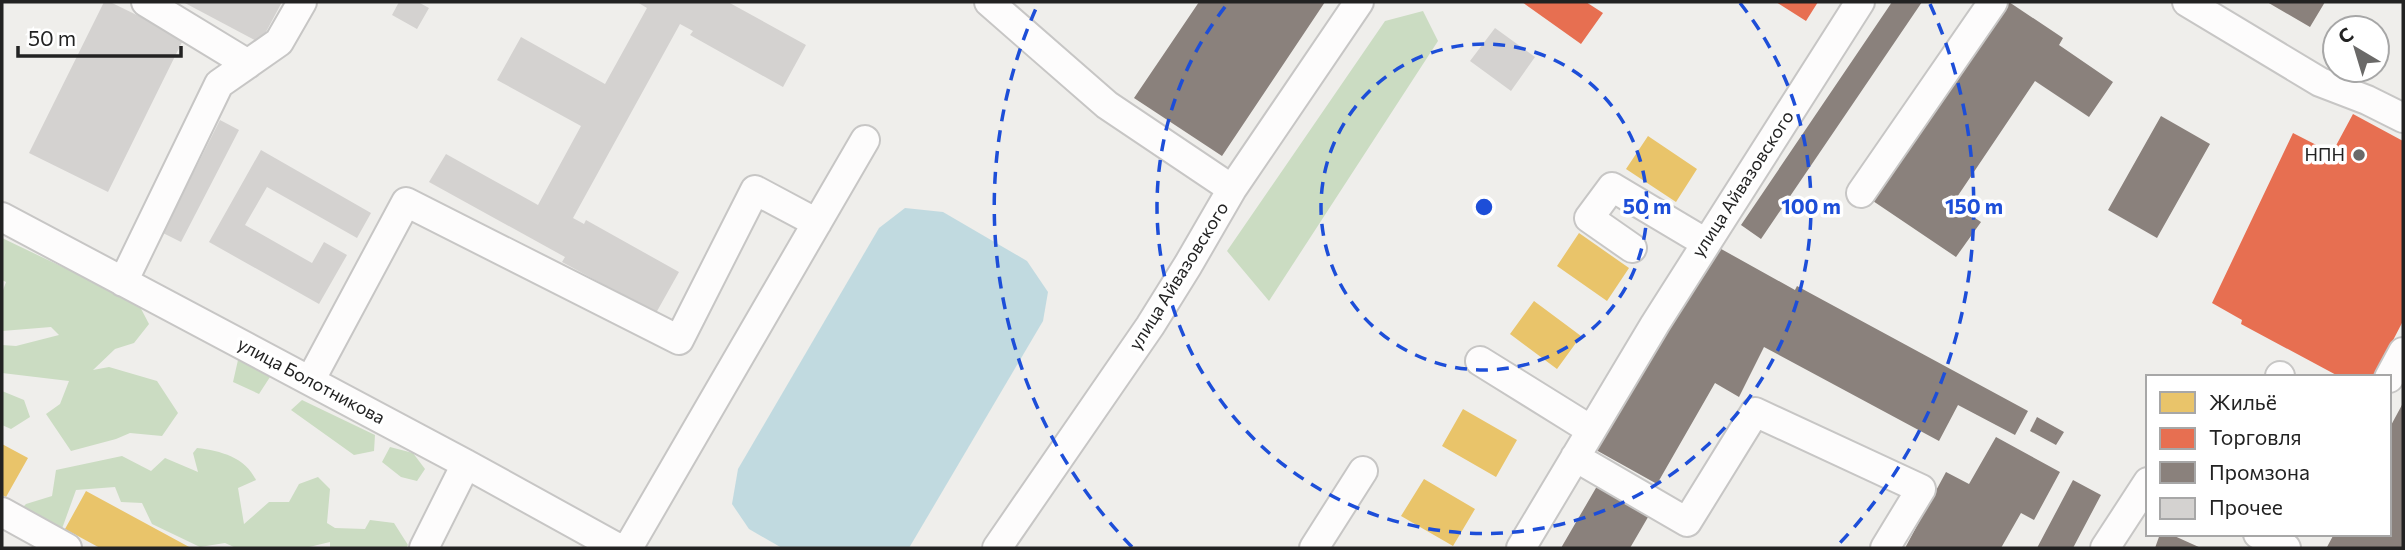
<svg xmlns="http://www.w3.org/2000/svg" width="2405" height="550" viewBox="0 0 2405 550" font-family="Commissioner,sans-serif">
<rect width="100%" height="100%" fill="#efeeeb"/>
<path fill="#cbdcc2" d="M1423 11 1438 41 1269 301 1227 251 1385 21Z
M2 238 138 303 149 324 134 343 115 349 93 370 109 367 157 381 178 413 162 436 130 433 116 439 71 451 46 414 60 404 69 381 2 373V345L16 346 59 335 51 327 2 331V293L6 282 2 280Z
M238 360 270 377 259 394 233 382Z
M2 391 24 400 30 417 11 429 2 425Z
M302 400 375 435 374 451 354 455 291 410Z
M390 447 413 453 425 469 417 481 401 477 382 462Z
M197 448C221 451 245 457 256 480L238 488 244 524 269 502H289L299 484 318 477 330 489 327 523 335 528 365 529 370 520 394 523 408 545 406 548H330V542L305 548H236L225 543 200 547 152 524 142 503 121 502 115 487 76 490 55 548 18 512 26 504 52 496 56 470 122 456 151 471 165 458 198 472 193 453Z"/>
<path fill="#c1dae0" d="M905 208 943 212 1027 261 1048 292 1043 321 909 548H782L749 529 732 504 738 469 879 228Z"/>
<path fill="#e9c46a" d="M1648 136 1697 169 1676 202 1626 169Z
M1579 233 1629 268 1607 301 1557 266Z
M1534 301 1581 336 1557 369 1510 334Z
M1463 409 1517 440 1496 477 1442 446Z
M2 444 28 458 6 497 2 495Z
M1424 479 1475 509 1453 546 1401 516Z
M86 491 191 548H100L65 529Z"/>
<path fill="#e76f51" d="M1522 2H1586L1603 13 1581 44Z
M1776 2H1818L1806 21Z
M2353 114 2403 141V321L2374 377H2340L2241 324 2242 320 2212 303 2293 133 2332 153Z"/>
<path fill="#8a817c" d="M1199 2H1325L1222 156 1134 98Z
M1892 2H1922L1761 239 1741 225Z
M2009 2 2063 38 2059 45 2113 82 2089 117 2035 81 1953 203 1981 222 1956 257 1873 201Z
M2267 2H2325L2310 27Z
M2161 116 2210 144 2157 238 2108 210Z
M1714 245 1795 290 1797 286 2028 411 2015 435 1958 405 1939 441 1764 347 1739 397 1715 383 1657 484 1596 450Z
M2403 403V548H2330L2327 547 2334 534H2389V429Z
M2037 417 2064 432 2056 445 2030 431Z
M1996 437 2060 472 2034 520 2021 513 2001 548H1905L1946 472 1969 484Z
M2073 480 2101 495 2073 548H2037Z
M1600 481 1651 512 1630 548H1561Z
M2160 534H2170L2201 548H2155Z"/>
<path fill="#d4d2d0" d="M104 2H110L184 38 108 192 29 153Z
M183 2H282L260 43Z
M399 2H418L429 8 417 29 392 15Z
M637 2H728L806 45 783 87 690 35 693 31 680 24 573 218 584 224 586 220 679 272 656 313 562 262 565 257 429 182 446 154 538 205 581 126 497 80 521 37 605 84 647 8Z
M1495 28 1535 57 1511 91 1470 61Z
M220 120 239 130 181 242 163 233Z
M261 150 371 213 357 238 267 187 245 225 312 263 324 242 347 255 319 304 209 242Z"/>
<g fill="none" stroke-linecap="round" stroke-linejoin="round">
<g stroke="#c7c6c5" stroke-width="32">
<path id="minor" d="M146 2 248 64
M989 2 1107 105 1232 189
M2187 2 2320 82 2367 100 2403 118
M1861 193 1993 2
M2 217 466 464 618 548
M1632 248 1589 218 1612 187 1706 243
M123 282 219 84 279 42 302 2
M1480 361 1591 430
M2280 377V376
M2389 378 2403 352
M310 381 406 202 679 340 755 190 817 223
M1575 457 1687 522 1755 412 1921 489 1885 548
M2 512 67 548
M2258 534 2286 548
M424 548 466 464
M628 548 865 140
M997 548 1150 326 1188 265 1232 189 1359 2
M1314 548 1363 471
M1521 548 1655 324 1860 2
M2105 548 2148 482"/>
</g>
<use href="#minor" stroke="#fdfcfc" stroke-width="28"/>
</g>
<g fill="none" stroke="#1d4ed8" stroke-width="3.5" stroke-dasharray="12 9">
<circle cx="1484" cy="207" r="163"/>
<path d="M1740 3A327 327 0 1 1 1228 3"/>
<path d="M1132 547A490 490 0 0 1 1038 4M1930 4A490 490 0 0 1 1836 547"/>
</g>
<circle fill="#6a6968" stroke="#fff" stroke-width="2.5" cx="2359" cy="155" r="7"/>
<g text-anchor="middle" stroke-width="7" stroke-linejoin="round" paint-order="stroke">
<g font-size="18" fill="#222" stroke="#fff" text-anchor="end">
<text x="2345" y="161">НПН</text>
</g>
<g font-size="18" fill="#222" stroke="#fff">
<text transform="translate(1743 184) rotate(-57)" y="6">улица Айвазовского</text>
<text transform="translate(1179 276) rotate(-58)" y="6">улица Айвазовского</text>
<text transform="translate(311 381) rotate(28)" y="6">улица Болотникова</text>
</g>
</g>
<circle cx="1484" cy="207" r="10" fill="#1d4ed8" stroke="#fff" stroke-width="3.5"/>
<g font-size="21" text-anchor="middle" font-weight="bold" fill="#1d4ed8" stroke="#fff" stroke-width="7" stroke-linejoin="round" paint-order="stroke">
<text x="1647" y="214">50 m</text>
<text x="1811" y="214">100 m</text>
<text x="1974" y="214">150 m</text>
</g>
<rect width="2405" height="550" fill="none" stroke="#222222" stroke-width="7"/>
<rect x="2146" y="375" width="245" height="161" fill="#ffffff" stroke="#a7a7a7" stroke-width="2"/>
<rect x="2160" y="392" width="35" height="21" fill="#e9c46a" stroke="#a7a7a7" stroke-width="2"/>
<text x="2209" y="410" font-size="21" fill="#222222">Жильё</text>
<rect x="2160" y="428" width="35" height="21" fill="#e76f51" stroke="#a7a7a7" stroke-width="2"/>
<text x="2209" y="445" font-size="21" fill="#222222">Торговля</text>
<rect x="2160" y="462" width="35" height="21" fill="#8a817c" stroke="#a7a7a7" stroke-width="2"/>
<text x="2209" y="480" font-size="21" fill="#222222">Промзона</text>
<rect x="2160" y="498" width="35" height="21" fill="#d4d2d0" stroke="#a7a7a7" stroke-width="2"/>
<text x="2209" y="515" font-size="21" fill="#222222">Прочее</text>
<g transform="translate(2356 49) rotate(322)"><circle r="33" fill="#ffffff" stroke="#a7a7a7" stroke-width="2"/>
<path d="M0-5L12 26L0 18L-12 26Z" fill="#6a6968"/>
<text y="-10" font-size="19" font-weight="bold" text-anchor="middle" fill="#222222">С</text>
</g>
<path d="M18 46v10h163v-10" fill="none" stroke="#222222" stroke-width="3.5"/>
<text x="28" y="46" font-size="21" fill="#222222" stroke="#ffffff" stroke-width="5" paint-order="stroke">50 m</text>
</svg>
